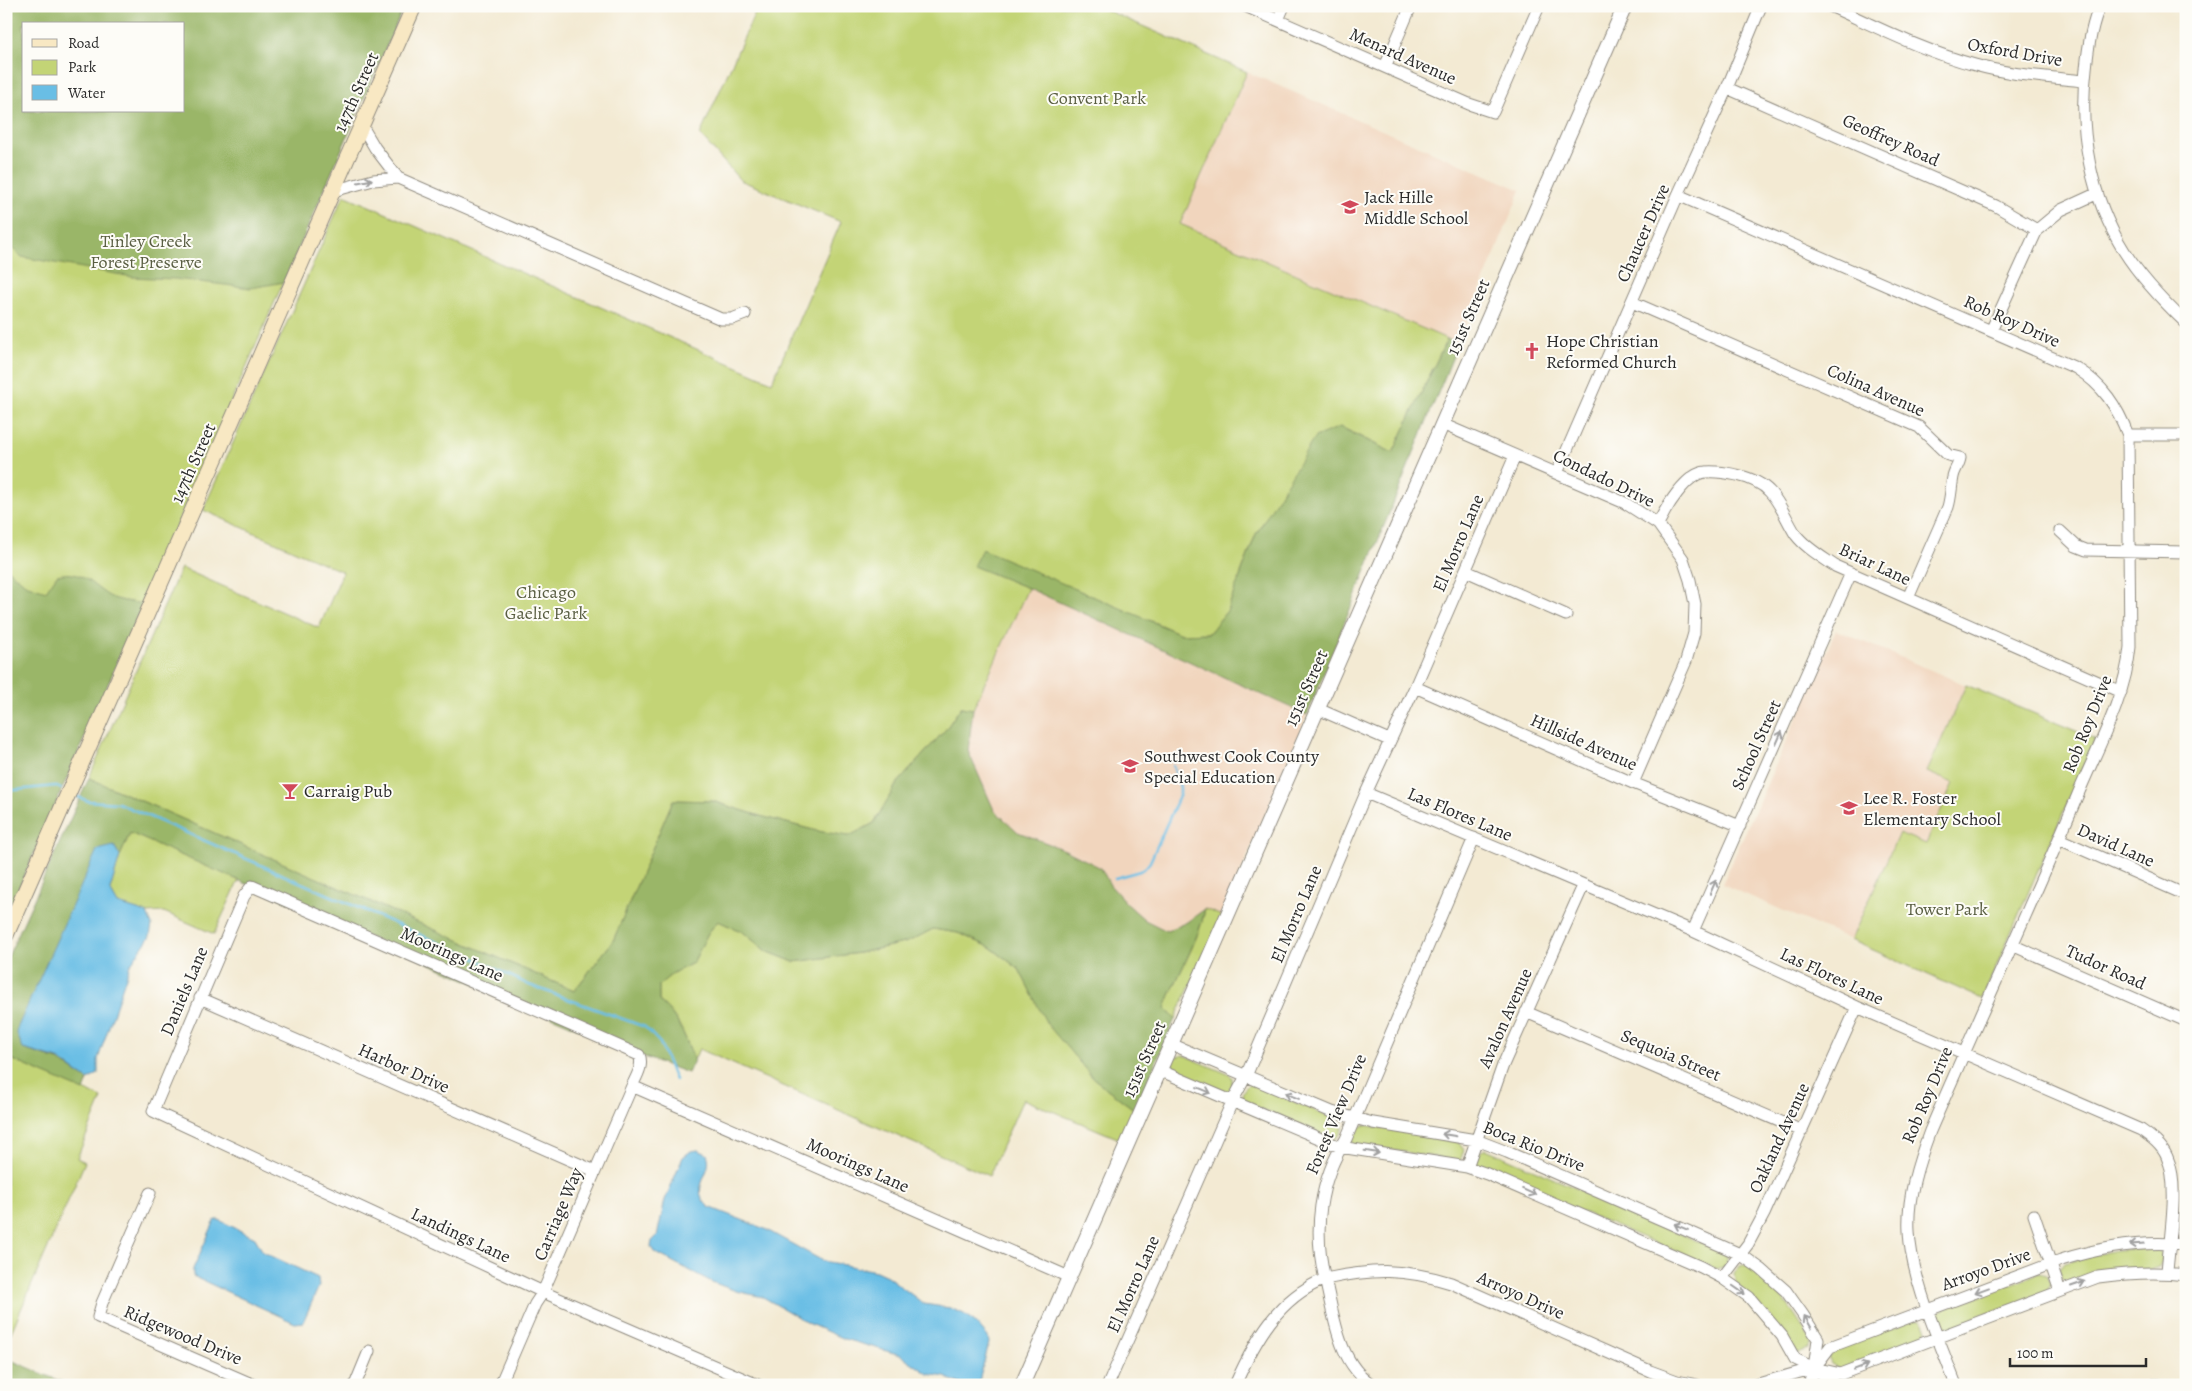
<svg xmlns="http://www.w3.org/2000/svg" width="2192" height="1391" viewBox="0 0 2192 1391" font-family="Alegreya,serif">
<rect width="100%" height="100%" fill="#fdfcf7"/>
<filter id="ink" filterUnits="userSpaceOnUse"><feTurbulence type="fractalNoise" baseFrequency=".02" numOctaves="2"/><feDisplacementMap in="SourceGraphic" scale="10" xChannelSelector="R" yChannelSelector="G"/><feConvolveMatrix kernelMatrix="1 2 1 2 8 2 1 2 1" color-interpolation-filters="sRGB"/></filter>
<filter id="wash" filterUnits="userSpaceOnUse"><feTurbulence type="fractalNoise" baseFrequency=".0096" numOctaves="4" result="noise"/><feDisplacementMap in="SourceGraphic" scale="20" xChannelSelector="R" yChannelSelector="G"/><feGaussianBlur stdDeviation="1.12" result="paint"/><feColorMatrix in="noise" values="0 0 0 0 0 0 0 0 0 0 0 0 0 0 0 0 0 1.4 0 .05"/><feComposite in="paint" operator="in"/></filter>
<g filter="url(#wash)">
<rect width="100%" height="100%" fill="#f3ead3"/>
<path fill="#f1d5bd" d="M1247 72 1521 190 1458 344 1179 224Z
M1028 588 1307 715 1222 916 1205 909 1188 922 1167 931 1145 920 1126 903 1110 885 1101 868 1065 850 1018 832 994 810 968 751 969 732 973 709Z
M1836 630 1966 685 1927 772 1953 783 1926 845 1899 833 1851 940 1722 884Z"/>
<path fill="#c3d476" stroke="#778050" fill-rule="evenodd" d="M6 6H404L6 917ZM24 24H184V111H24Z
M758 6H1097L1247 72 1180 224 1447 339 1393 453 1341 427 1256 534 1227 611 1209 633 1181 634 1149 620 974 566 1028 588 973 709 961 707 946 729 896 785 874 823 849 837 817 831 760 816 712 801 673 800 613 941 574 991 89 778 181 568 319 628 343 572 203 510 344 195 772 382 841 222 740 180 700 135Z
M1966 685 2095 739 1982 999 1851 940 1899 833 1926 844 1953 783 1927 772Z
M130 833 239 880 214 934 164 912 147 913 118 904 110 890 120 856Z
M1205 909 1222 916 1175 1019 1165 1008C1176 977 1200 939 1205 909Z
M718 921 743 932 766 951 794 962 860 953 908 942 933 929 958 933 990 947 1019 969 1032 994 1071 1052 1093 1078 1135 1110 1122 1140 1023 1099 989 1176 699 1049 694 1060C685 1037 679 1017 659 1001V985L673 973 693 963 708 933Z
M1183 1055 1228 1074 1232 1077V1086L1227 1093H1223L1172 1070 1171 1067 1174 1058Z
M6 1057 102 1098 77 1158 85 1162 6 1344Z
M1250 1084 1336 1119 1343 1126C1341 1133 1339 1137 1333 1139L1242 1101C1241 1094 1244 1087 1250 1084Z
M1365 1125 1458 1142 1464 1150 1460 1161 1353 1144 1352 1140 1355 1128Z
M1486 1149 1727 1254V1261L1723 1268 1717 1269 1476 1167 1474 1162 1477 1153Z
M2156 1248 2162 1254C2162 1260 2162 1265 2156 1268L2069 1283 2062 1280 2059 1269 2064 1263 2115 1250Z
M1745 1265C1766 1272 1803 1322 1811 1343L1808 1350 1800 1353 1796 1352 1735 1282 1734 1274 1740 1266Z
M2039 1273 2046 1275 2050 1284 2048 1291 1945 1329 1938 1325 1937 1312Z
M1916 1319H1921L1924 1322 1927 1330 1923 1338 1841 1369 1830 1364 1828 1358 1832 1350Z"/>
<path fill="#9ab667" stroke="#627049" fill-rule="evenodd" d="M6 6H404L284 282 251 288 175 279 133 277 22 257 6 243ZM24 24H184V111H24Z
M1447 339 1458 344 1307 715 1028 588 973 566 982 549 1181 634 1209 633 1227 611 1256 534 1315 437 1340 427 1393 453Z
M6 568 25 584 46 591 57 575C83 569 89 584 109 596 118 601 133 602 143 604L6 917Z
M961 707 973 709 968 751 994 810 1018 832 1065 850 1101 868 1110 885 1126 903 1145 920 1167 931 1187 922 1205 909C1199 940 1176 977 1165 1008L1175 1019 1135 1110 1093 1078 1047 1024 1019 969 990 947 958 933 933 929 908 942 859 953 794 962 766 951 743 932 718 921 708 933 693 963 673 973 659 985V1001C679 1017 685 1037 694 1060L688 1073 639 1055 130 833 120 856 114 846 23 1049 58 1060 88 1080 84 1091 6 1057V961L89 778 574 991 613 941 673 800 712 801 760 816 817 831 849 836 874 823 896 785 946 729Z
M6 1358 69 1385H6Z"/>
<path fill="#69bee5" stroke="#4a7488" d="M114 846 120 856 110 890 118 904 147 913 152 925 150 936 130 965 98 1059V1074L88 1080 58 1059 23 1049 16 1031 97 850Z
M698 1150 707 1154C715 1173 687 1188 709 1207L765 1229 823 1261 876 1271 887 1276 924 1304 950 1308 964 1314 975 1322 988 1337 989 1343 978 1385H963L945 1377 928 1374 901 1355 844 1339 810 1324 763 1297 736 1291 712 1282 654 1252 651 1247 652 1241 657 1236 665 1200 683 1157 691 1151Z
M215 1220H219L255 1238 263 1252 318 1278 319 1286 303 1322 295 1323 193 1276V1269Z"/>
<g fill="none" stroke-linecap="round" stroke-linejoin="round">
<path stroke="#69bee5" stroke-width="2.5" d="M6 791 55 786 61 789
M76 796 88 801 118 803 476 959 529 985 645 1027 660 1043 675 1080
M1115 878 1140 871 1146 867 1150 862 1180 794V787L1173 766"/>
</g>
</g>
<g filter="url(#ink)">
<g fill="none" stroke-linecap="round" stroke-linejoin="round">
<g stroke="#8f8a7f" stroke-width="13">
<path id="minor" d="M1245 6 1469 104 1493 112 1539 6
M1830 6C1877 27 1925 52 1975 65 2010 75 2048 77 2084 81
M2100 6C2091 25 2088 48 2086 69 2078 132 2091 198 2124 251 2141 278 2163 301 2186 323
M2183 6 2186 7
M1278 20 1284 6
M1385 67 1411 6
M1727 88 1996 206 2037 230
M362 126 375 148 398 178 721 319H732L745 314
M333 191 373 180 398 178
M1678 195 2076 368C2103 385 2117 406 2128 435L2130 647C2125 700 2096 750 2076 799 2029 910 1978 1020 1930 1131 1918 1163 1907 1197 1909 1231 1911 1278 1939 1340 1956 1385
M1632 302 1919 427 1948 455 1960 458C1959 465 1954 470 1953 477 1951 487 1951 497 1948 507L1908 598
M1991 331 2037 230 2061 210 2096 194
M1442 424 1625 503 1658 524 1683 559 1690 580 1695 604 1694 633 1686 661 1633 783
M2128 435H2186
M1557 473 1678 195 1727 88 1761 6
M1658 524C1666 508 1686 473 1706 472 1716 471 1727 473 1737 475 1750 478 1761 482 1770 492 1781 504 1787 521 1796 535 1806 548 1822 557 1835 566L2121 692
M2060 531 2076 546 2086 550 2186 552
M1466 571 1566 615
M1415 687 1633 783 1740 826
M1318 709 1389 740
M1366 793 1693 931 1857 1007 2141 1130C2151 1137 2162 1145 2167 1157 2180 1185 2169 1241 2167 1272
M2059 839 2186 895
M1693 931 1851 573
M2012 945 2186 1021
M200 998 595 1171
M1526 1012 1802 1131
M1171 1044 1332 1112 1373 1123 1476 1140 1507 1152 1740 1254 1761 1269 1786 1291 1803 1315 1818 1339 1814 1368
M1159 1070 1340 1147 1467 1167 1487 1174 1701 1267 1722 1278 1749 1297 1782 1336 1795 1359 1814 1368 1809 1385
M632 1086 1069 1277
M1467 1167 1503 1065 1583 886
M150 1193 102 1303 98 1317 254 1385
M2034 1215 2060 1291
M1722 1278 1748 1244 1764 1214 1857 1007
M1815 1367 1830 1347 2061 1260C2102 1247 2143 1240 2186 1245
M1818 1371 1835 1385
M355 1385 369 1351
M500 1385 535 1304 543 1292 632 1086C636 1077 644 1065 639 1055L252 886 244 896 153 1111 543 1292 758 1385
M1108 1385 1232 1102 1246 1076 1366 793 1415 687 1515 456
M1235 1385C1255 1340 1278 1298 1325 1279 1313 1230 1319 1181 1346 1139L1474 838
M1373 1385C1338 1364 1334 1315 1325 1279 1373 1269 1404 1268 1451 1283L1650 1371 1677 1381 1697 1385
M1755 1385 1814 1368 1841 1374 2098 1277C2128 1273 2156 1271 2186 1275
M2146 1385H2159"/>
</g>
<g stroke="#8f8a7f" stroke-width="16">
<path id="tertiary" d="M1022 1385 1625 6"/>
</g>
<g stroke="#8f8a7f" stroke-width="17">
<path id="secondary" d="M6 935 414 6"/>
</g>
<use href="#minor" stroke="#fff" stroke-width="11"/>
<use href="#tertiary" stroke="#fff" stroke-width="14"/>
<use href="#secondary" stroke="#f8e8c3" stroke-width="15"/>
</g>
<defs><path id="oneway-shaft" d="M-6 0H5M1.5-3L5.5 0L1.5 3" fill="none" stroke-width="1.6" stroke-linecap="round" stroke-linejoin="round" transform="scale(1.25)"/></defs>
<g stroke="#a0a0a0">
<use href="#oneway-shaft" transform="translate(365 181) rotate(-12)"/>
<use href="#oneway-shaft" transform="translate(1779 738) rotate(-66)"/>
<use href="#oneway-shaft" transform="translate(1713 887) rotate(-66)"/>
<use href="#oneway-shaft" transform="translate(1204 1090) rotate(23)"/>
<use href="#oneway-shaft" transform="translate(1292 1096) rotate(-157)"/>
<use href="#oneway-shaft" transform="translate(1449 1135) rotate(-170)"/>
<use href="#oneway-shaft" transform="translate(1372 1152) rotate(9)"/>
<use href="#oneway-shaft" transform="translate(1529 1192) rotate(24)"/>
<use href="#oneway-shaft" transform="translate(1681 1227) rotate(-157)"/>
<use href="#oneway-shaft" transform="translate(2137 1244) rotate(176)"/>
<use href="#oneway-shaft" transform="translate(2078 1284) rotate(-19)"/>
<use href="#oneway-shaft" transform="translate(1739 1290) rotate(35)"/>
<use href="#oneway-shaft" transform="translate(1982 1290) rotate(160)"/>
<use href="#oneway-shaft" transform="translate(1808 1322) rotate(-120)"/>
<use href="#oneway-shaft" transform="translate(1861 1367) rotate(-21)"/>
</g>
</g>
<defs>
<g id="school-bare" transform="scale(1.35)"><path d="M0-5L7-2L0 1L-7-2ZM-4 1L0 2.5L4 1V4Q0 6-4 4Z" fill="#d1495b" stroke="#fdfcf7" stroke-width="2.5" paint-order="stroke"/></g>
<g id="church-bare" transform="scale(1.35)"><path d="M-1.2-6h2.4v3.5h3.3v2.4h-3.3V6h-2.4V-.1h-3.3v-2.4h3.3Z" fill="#d1495b" stroke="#fdfcf7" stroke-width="2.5" paint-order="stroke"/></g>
<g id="bar-bare" transform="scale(1.35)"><path d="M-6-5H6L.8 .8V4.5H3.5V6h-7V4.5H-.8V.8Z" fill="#d1495b" stroke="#fdfcf7" stroke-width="2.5" paint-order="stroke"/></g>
</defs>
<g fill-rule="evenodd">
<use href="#school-bare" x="1350" y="207"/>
<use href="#church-bare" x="1532" y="351"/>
<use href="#school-bare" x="1130" y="766"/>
<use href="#bar-bare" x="290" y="791"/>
<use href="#school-bare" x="1849" y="808"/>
</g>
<g text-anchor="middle" stroke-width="4" stroke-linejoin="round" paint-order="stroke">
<g font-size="18" fill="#2b2b2b" stroke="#fdfcf7">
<text transform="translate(2015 52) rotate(10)" y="6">Oxford Drive</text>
<text transform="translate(1403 56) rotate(24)" y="6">Menard Avenue</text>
<text transform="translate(356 92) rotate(-66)" y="6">147th Street</text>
<text transform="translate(1891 140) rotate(24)" y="6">Geoffrey Road</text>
<text transform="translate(1643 233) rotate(-66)" y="6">Chaucer Drive</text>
<text transform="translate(1468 317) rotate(-66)" y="6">151st Street</text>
<text transform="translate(2012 321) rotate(24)" y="6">Rob Roy Drive</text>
<text transform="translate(1876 390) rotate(24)" y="6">Colina Avenue</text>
<text transform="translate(193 463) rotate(-66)" y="6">147th Street</text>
<text transform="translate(1604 478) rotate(26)" y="6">Condado Drive</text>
<text transform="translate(1458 543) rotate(-67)" y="6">El Morro Lane</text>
<text transform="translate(1875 564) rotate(25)" y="6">Briar Lane</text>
<text transform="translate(1306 688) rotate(-66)" y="6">151st Street</text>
<text transform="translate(2087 724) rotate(-68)" y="6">Rob Roy Drive</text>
<text transform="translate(1584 742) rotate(24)" y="6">Hillside Avenue</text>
<text transform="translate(1756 745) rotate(-66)" y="6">School Street</text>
<text transform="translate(1460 814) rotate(23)" y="6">Las Flores Lane</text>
<text transform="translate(2116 845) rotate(24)" y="6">David Lane</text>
<text transform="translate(1296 914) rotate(-67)" y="6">El Morro Lane</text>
<text transform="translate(452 954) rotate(24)" y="6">Moorings Lane</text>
<text transform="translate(2106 967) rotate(24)" y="6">Tudor Road</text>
<text transform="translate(1832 976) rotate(25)" y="6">Las Flores Lane</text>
<text transform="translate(184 991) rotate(-67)" y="6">Daniels Lane</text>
<text transform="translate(1505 1018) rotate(-66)" y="6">Avalon Avenue</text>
<text transform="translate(1671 1055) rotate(23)" y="6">Sequoia Street</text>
<text transform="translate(1144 1059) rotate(-66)" y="6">151st Street</text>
<text transform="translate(404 1068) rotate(24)" y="6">Harbor Drive</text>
<text transform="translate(1927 1095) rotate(-67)" y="6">Rob Roy Drive</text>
<text transform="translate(1336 1114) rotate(-67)" y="6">Forest View Drive</text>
<text transform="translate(1779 1138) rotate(-65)" y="6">Oakland Avenue</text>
<text transform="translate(1534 1146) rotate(22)" y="6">Boca Rio Drive</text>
<text transform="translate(858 1165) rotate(24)" y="6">Moorings Lane</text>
<text transform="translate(558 1214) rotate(-67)" y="6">Carriage Way</text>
<text transform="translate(461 1235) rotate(25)" y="6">Landings Lane</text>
<text transform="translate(1986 1269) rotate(-20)" y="6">Arroyo Drive</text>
<text transform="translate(1133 1284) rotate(-66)" y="6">El Morro Lane</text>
<text transform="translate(1521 1295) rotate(24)" y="6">Arroyo Drive</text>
<text transform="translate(183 1335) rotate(23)" y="6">Ridgewood Drive</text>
</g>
<g font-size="18" fill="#595e42" stroke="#fdfcf7">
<text x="1097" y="104">Convent Park</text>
<text x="146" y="247">Tinley Creek<tspan x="146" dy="21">Forest Preserve</tspan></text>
<text x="546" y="598">Chicago<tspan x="546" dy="21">Gaelic Park</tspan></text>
<text x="1947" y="915">Tower Park</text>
</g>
<g font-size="18" fill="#2b2b2b" stroke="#fdfcf7" text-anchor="start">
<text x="1364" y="203">Jack Hille<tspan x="1364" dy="21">Middle School</tspan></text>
<text x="1546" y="347">Hope Christian<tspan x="1546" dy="21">Reformed Church</tspan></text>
<text x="1144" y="762">Southwest Cook County<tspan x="1144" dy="21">Special Education</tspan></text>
<text x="304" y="797">Carraig Pub</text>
<text x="1863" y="804">Lee R. Foster<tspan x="1863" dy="21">Elementary School</tspan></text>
</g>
</g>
<rect width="2192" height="1391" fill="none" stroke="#fdfcf7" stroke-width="25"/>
<rect x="22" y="22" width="162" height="90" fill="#fdfcf7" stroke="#a9a8a5"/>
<rect x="32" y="39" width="25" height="8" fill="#f8e8c3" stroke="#a9a8a5"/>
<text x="68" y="48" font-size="15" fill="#2b2b2b">Road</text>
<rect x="32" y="60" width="25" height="15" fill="#c3d476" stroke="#a9a8a5"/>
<text x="68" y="72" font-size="15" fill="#2b2b2b">Park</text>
<rect x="32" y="85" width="25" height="15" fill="#69bee5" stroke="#a9a8a5"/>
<text x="68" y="98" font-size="15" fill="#2b2b2b">Water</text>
<path d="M2010 1358v8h136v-8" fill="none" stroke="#2b2b2b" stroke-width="2.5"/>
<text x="2017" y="1358" font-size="15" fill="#2b2b2b" stroke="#fdfcf7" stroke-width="4" paint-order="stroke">100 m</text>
</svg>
